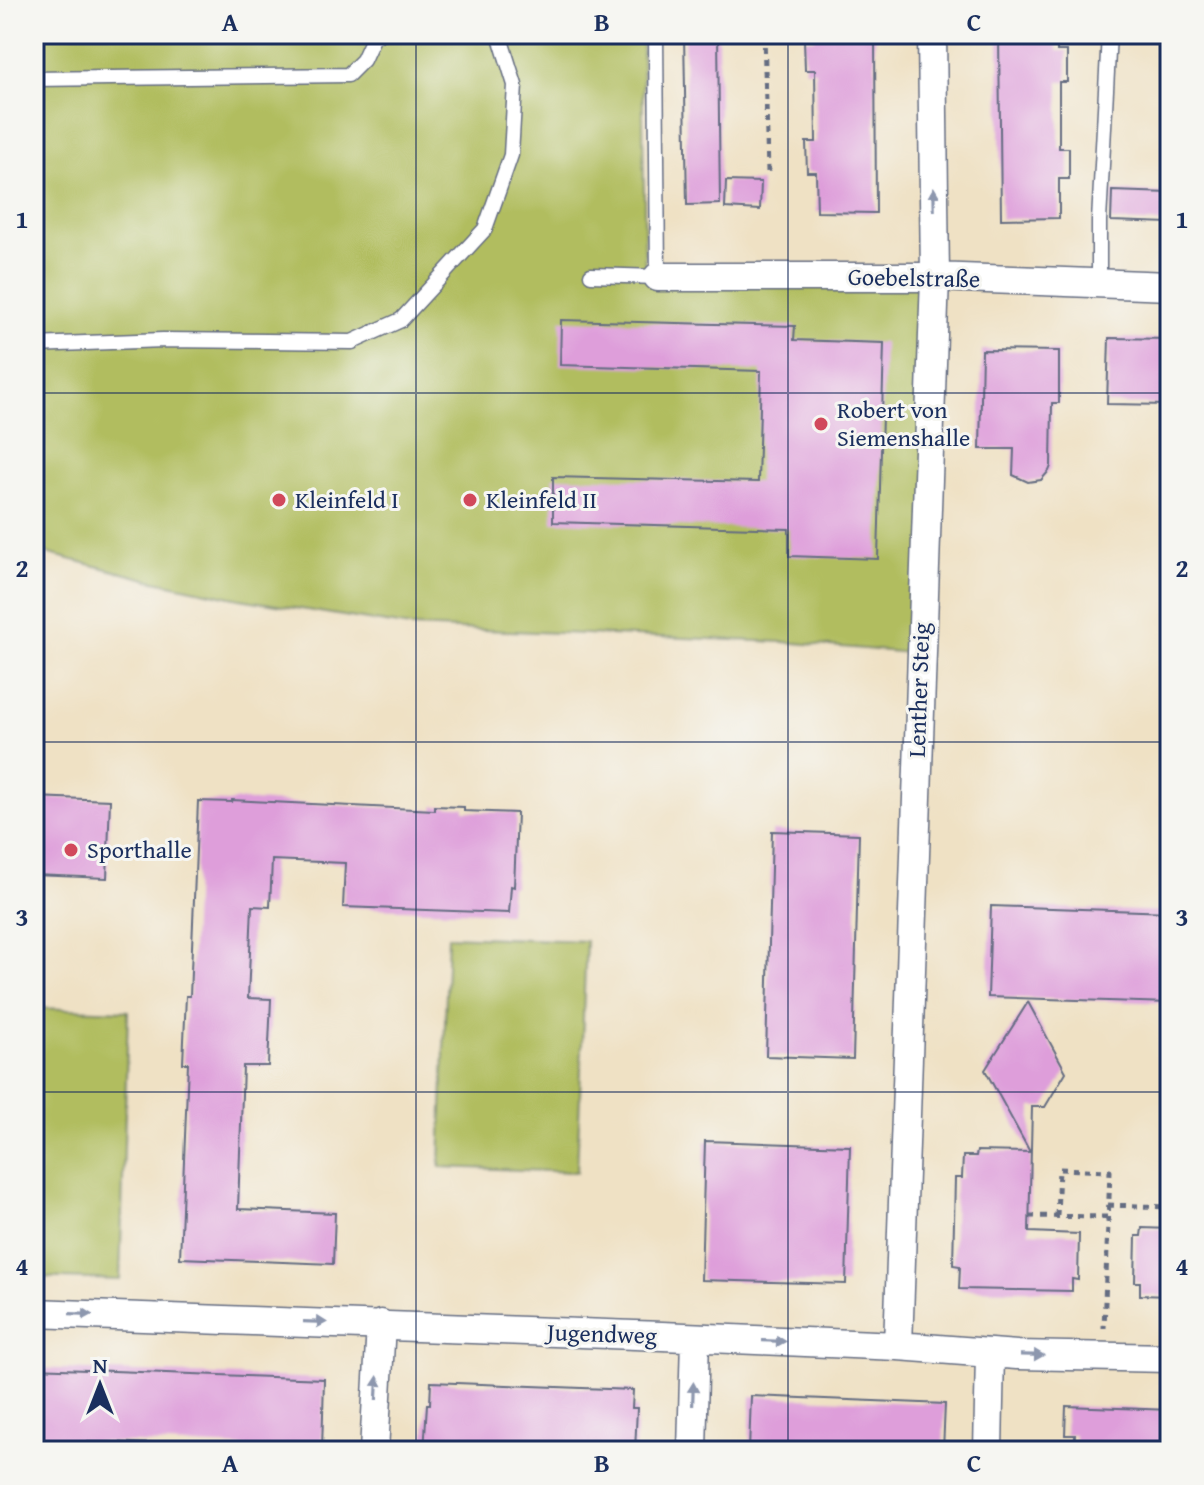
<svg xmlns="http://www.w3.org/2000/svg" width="1204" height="1485" viewBox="0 0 1204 1485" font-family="'Gentium Book Plus',serif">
<rect width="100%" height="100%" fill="#f6f6f2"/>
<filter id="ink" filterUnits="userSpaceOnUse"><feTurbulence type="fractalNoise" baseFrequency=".0125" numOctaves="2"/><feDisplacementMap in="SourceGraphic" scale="16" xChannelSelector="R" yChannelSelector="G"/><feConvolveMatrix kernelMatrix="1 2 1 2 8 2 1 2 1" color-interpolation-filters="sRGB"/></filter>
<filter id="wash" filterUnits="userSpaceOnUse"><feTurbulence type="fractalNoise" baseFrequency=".006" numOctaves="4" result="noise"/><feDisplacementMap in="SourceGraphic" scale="32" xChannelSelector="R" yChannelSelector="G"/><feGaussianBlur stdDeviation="1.8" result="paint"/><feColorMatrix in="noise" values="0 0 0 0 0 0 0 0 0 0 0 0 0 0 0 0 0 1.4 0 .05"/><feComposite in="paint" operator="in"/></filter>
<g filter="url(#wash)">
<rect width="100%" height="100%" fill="#efe1c4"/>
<path fill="#b1bd5f" stroke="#66765e" stroke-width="2" d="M34 34H642L645 276 935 277 921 654 783 642 410 627 240 599 150 580 34 550Z
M448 936 586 941 577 1172 440 1167Z
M34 1008 128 1011 120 1280 34 1277Z"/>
<g id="blocks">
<path fill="#de9eda" d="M684 34H718L720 204 687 205Z
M814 34H875L876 213 817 212 816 172H807L806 142H816L815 70H805L804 39H814Z
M999 34H1057V51H1067V82H1059V148H1069V179H1059V218L1001 219Z
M726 181 761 182 760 210 725 208Z
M1112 191 1170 193V223L1111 221Z
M561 320 795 326 794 340 884 343 878 559 789 556V529L553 522V477L758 482 761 371 560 365Z
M1109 338 1170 339V405L1107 404Z
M982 350 1059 351V403H1052L1051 466 1049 471 1041 480 1028 482 1013 475 1014 449H980Z
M34 797 110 800 107 878 34 875Z
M232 800 434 810V806L464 807V811L517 813 514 887 511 886 509 913 343 907 345 863 272 860 270 907 252 906 248 998 271 999 268 1066H243L238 1209 335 1213 333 1264 180 1258 188 1063H183L186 996H190L198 801 232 802Z
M772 831 859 834 853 1059 766 1056Z
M991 906 1170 912V1003L988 997Z
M1028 1002 1066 1072 1045 1107H1032L1029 1232 1079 1234 1078 1280 1072 1279V1291L959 1289 960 1266 953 1265 955 1178H962L963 1156H976L977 1151 1030 1152 985 1070Z
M705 1141 850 1146 846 1284 701 1280Z
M1142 1228 1170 1229V1296L1140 1295V1282H1135L1136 1236H1141Z
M34 1368 324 1379 322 1450 106 1442H34Z
M431 1382 633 1390 632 1408H637L635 1451 490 1449V1451H424L427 1404H430Z
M751 1396 945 1404 943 1451H749Z
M1066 1406 1170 1410V1451H1074L1075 1435H1065Z"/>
</g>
</g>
<g filter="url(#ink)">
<use href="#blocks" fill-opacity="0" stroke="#656d82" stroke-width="2"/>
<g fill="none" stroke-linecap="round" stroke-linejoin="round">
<g stroke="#656d82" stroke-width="17">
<path id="lane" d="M34 79 348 75 363 60 374 36 380 34
M591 275 658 277 656 34
M1099 284V221L1109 34
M34 345 163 340 352 342 401 320 485 229 511 155 515 85 499 34"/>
</g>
<g stroke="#656d82" stroke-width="31">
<path id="street" d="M658 277H935L1170 286
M34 1313 662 1336 898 1346 1017 1355 1170 1358
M898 1346 935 277 932 34
M374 1451 381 1324
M692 1451 695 1338
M988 1451 990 1353"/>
</g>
<path stroke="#656d82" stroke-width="5" stroke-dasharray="6 6" stroke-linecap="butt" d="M764 34 768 172
M1108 1205 1170 1207
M1029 1216 1108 1217
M1057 1216 1059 1169 1110 1171 1104 1328"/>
<use href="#lane" stroke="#fff" stroke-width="14"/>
<use href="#street" stroke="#fff" stroke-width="28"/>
</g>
<defs><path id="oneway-solid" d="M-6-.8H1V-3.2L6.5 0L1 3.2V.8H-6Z" transform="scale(2)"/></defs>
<g fill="#8d97ae">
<use href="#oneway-solid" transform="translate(934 199) rotate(-91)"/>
<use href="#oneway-solid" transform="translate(81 1314) rotate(2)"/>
<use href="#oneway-solid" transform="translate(315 1322) rotate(2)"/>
<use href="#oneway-solid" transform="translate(774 1341) rotate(2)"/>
<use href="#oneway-solid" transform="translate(1032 1355) rotate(1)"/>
<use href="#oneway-solid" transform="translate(377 1388) rotate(-87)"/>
<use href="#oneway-solid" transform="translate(693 1394) rotate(-88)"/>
</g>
</g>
<path fill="none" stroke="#1b2f5e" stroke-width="2" stroke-opacity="0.55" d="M416 34V1451M788 34V1451M34 393H1170M34 742H1170M34 1092H1170"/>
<g fill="#d1495b" stroke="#f6f6f2" stroke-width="3">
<circle cx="821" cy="424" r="8"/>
<circle cx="279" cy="500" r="8"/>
<circle cx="470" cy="500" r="8"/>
<circle cx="71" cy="850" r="8"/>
</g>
<g text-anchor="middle" stroke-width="6" stroke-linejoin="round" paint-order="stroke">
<g font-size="24" fill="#1b2f5e" stroke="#f6f6f2">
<text transform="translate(914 278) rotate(1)" y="8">Goebelstraße</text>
<text transform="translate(919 690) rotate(-88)" y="8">Lenther Steig</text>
<text transform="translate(602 1334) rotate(2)" y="8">Jugendweg</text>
</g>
<g font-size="24" fill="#1b2f5e" stroke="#f6f6f2" text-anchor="start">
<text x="837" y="418">Robert von<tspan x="837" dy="28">Siemenshalle</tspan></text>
<text x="295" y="508">Kleinfeld I</text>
<text x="486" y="508">Kleinfeld II</text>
<text x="87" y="858">Sporthalle</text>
</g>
</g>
<rect width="1204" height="1485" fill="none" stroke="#f6f6f2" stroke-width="88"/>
<g transform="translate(100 1385)" stroke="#f6f6f2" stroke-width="6" paint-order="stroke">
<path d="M0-6L14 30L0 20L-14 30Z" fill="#1b2f5e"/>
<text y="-12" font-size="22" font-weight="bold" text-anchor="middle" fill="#1b2f5e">N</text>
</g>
<rect x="44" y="44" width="1116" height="1397" fill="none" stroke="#1b2f5e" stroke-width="3"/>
<g font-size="26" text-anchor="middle" font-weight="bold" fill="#1b2f5e">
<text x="230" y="31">A</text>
<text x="602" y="31">B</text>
<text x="974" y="31">C</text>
<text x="22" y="228">1</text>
<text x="1182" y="228">1</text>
<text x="22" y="577">2</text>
<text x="1182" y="577">2</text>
<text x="22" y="926">3</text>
<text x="1182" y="926">3</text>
<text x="22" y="1275">4</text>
<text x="1182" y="1275">4</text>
<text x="230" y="1472">A</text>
<text x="602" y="1472">B</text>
<text x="974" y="1472">C</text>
</g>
</svg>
